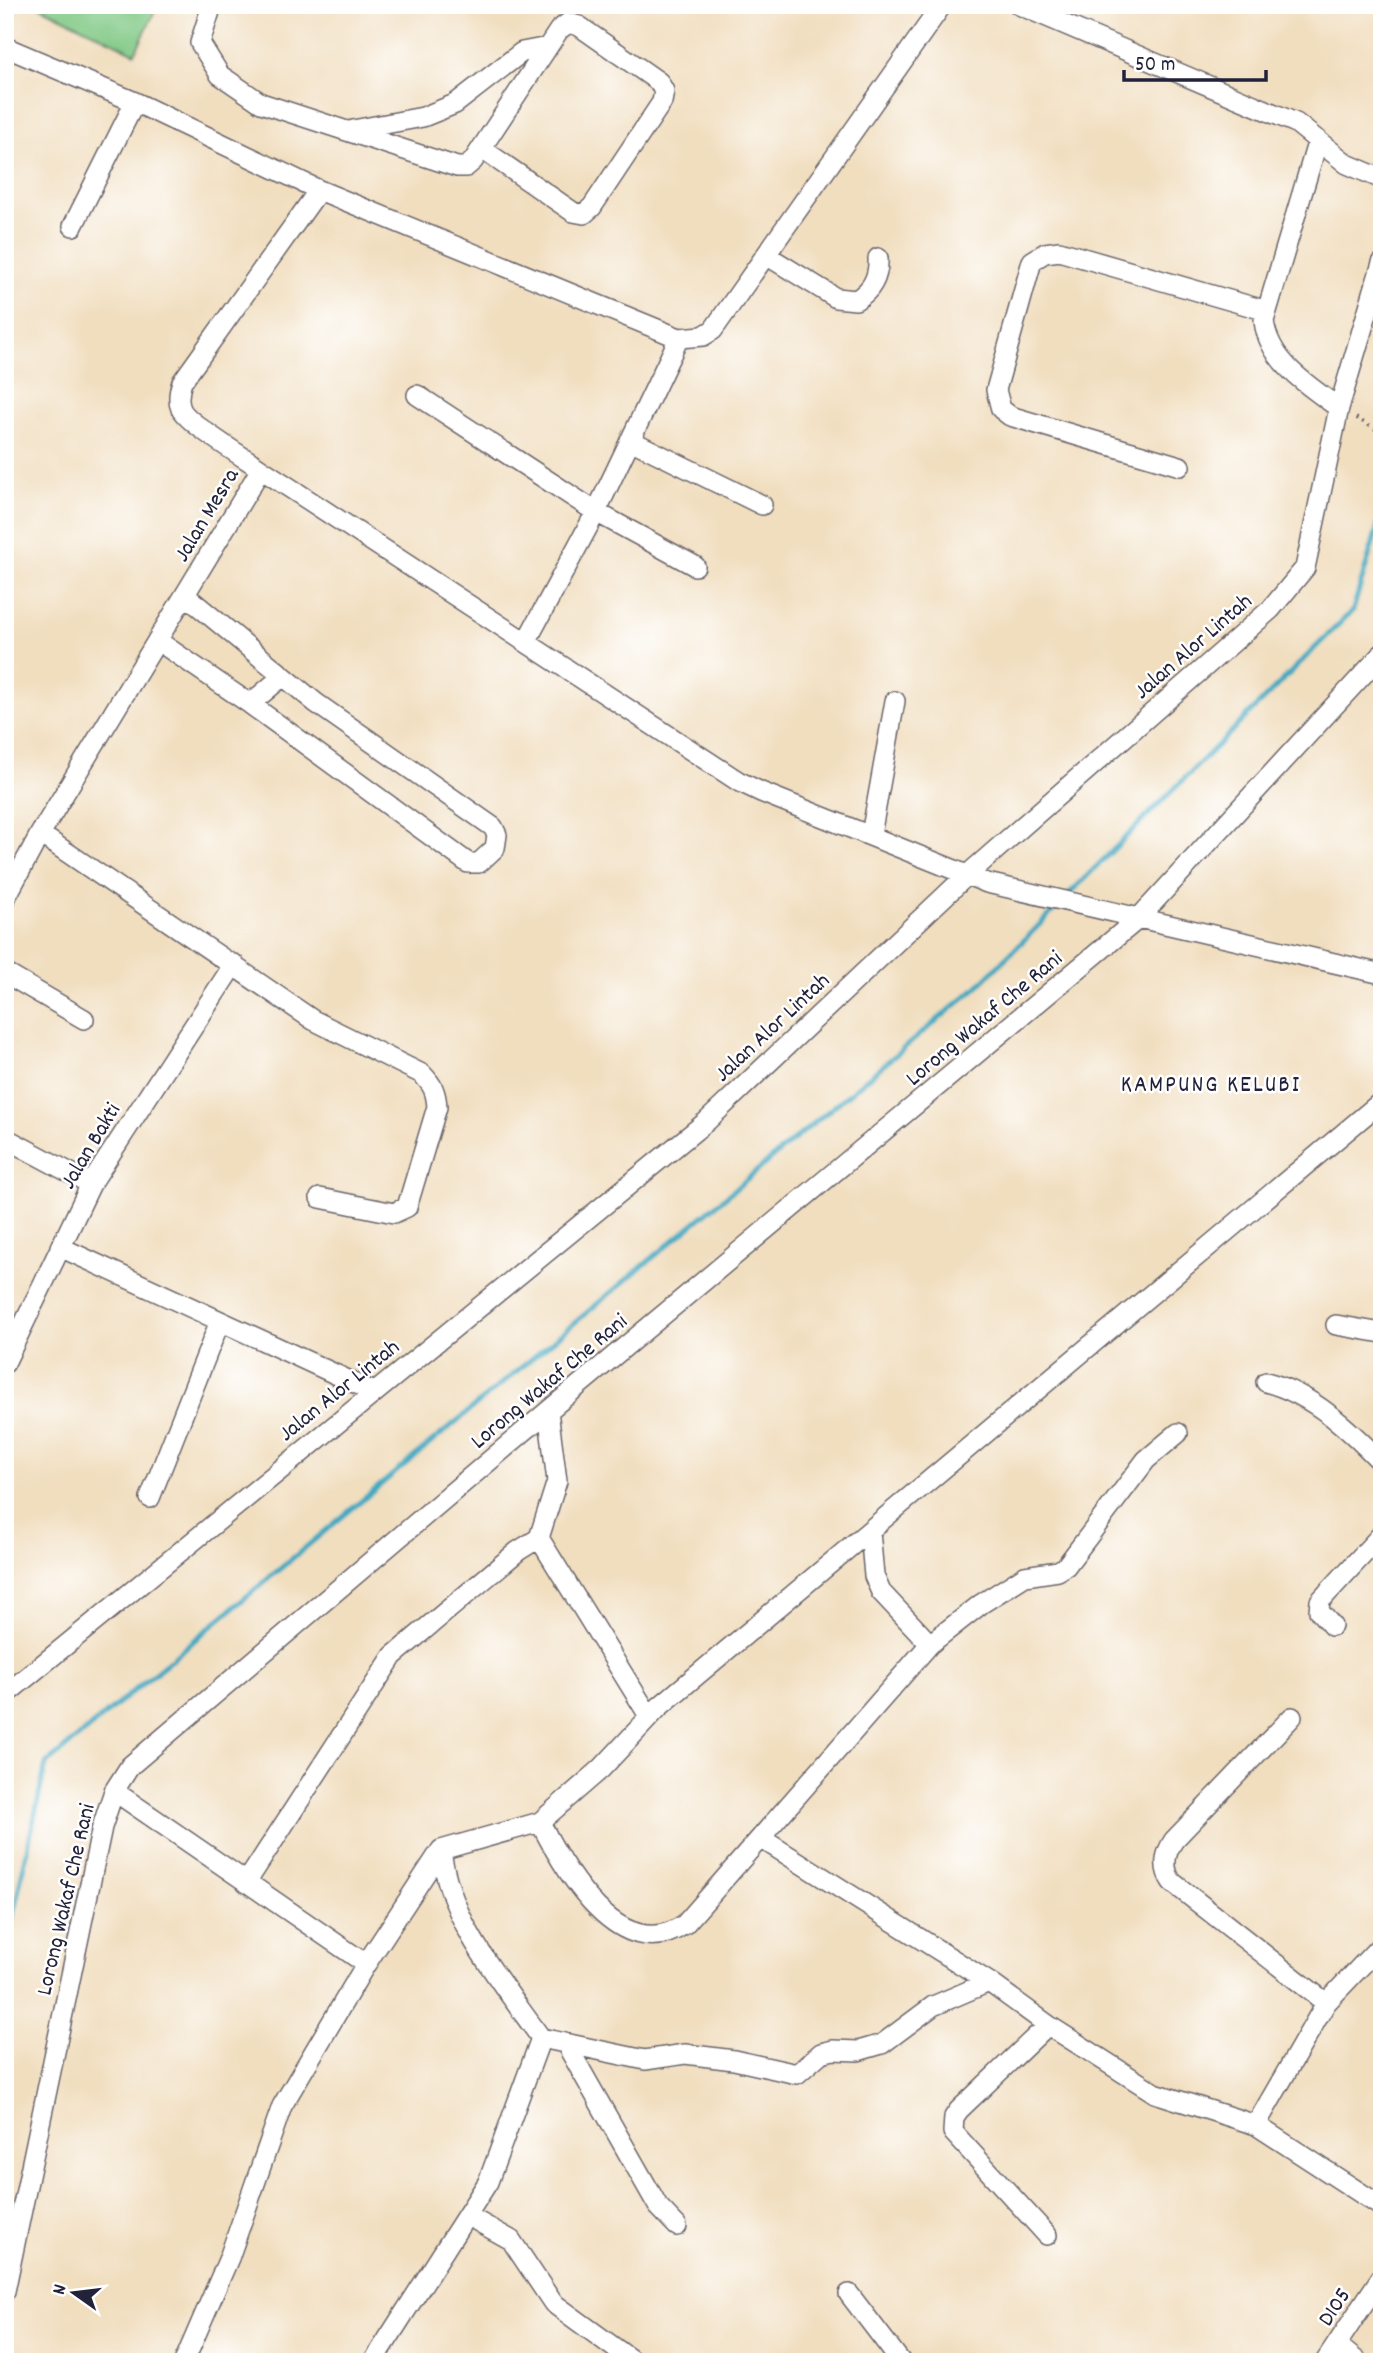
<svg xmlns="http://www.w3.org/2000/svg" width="1387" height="2367" viewBox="0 0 1387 2367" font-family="Dekko,sans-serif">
<rect width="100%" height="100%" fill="#fff"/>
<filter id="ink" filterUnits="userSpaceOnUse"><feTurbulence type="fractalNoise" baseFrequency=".0143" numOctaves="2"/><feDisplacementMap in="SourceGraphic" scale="14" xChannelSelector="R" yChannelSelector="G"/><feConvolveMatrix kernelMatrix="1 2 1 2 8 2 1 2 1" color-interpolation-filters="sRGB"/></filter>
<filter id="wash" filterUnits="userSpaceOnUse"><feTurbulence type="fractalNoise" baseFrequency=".00686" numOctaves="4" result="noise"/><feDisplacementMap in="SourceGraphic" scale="28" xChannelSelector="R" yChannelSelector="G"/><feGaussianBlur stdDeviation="1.57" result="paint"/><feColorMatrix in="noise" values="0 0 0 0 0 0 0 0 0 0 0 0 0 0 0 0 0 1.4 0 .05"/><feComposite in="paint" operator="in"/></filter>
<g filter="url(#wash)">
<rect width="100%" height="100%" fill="#f1debf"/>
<path fill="#80c884" stroke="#517560" stroke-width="2" d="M37 5H158L135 53Z"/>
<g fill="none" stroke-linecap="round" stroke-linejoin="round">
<path stroke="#41a8c1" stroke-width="5" d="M1068 895 1353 610 1382 513
M5 1952 46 1764 977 987 1059 905"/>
</g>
</g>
<g filter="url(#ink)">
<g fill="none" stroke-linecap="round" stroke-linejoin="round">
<g stroke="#6a6469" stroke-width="22">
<path id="minor" d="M212 5 200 43 220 75 261 103 457 167H466L473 161 559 30 568 23 579 26 659 82 664 91 662 102 592 207 584 214 573 212 482 149
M1019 5 1296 123 1347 164 1382 179
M5 47 135 102 319 190 679 338 703 336 713 330 942 5
M353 130 423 117 455 104 522 52 548 47
M1318 140 1264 321C1269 362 1309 386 1339 408
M73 226 135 102
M766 255 836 298 856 300C872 290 879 277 878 258
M417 395 596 512 695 566
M630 440 762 505
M1180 466 1010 416 1001 409 996 390 1032 261 1045 253 1059 251 1267 311
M261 469 738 781 761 792 987 883 1382 974
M158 641 250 704 468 863H479L495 848 497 835 493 827 316 703 185 595
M526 642 596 512 679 338
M250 704 283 676
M40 834 313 1020 422 1074C433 1085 436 1092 437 1107L407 1207 394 1213 320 1198
M871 835 895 701
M5 899 40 834 261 469C245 458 187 423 181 409 177 400 179 391 182 382L319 190
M5 973 84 1019
M5 1138 91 1184
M60 1247 374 1392
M1336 1325 1382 1333
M5 1363 91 1184 234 964
M1266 1382C1312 1394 1349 1429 1382 1463
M150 1498 220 1321
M870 1531 874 1576 881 1592 930 1644
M539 1538 557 1481 548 1411
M1332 1626 1319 1611 1320 1601 1382 1534
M5 1695 707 1121 966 876 1271 609 1305 568 1339 408 1382 263
M114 1791 366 1964
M540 1822C564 1870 621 1969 685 1924L930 1644 981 1604 1025 1576 1058 1571 1066 1566 1146 1460 1178 1433
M762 1839 989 1982
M246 1883 393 1656 518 1551 539 1538 649 1716
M1326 2003 1382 1944
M1048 2025 1155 2093 1256 2125 1382 2207
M541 2038 645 2060 685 2054 734 2060 797 2074 821 2053 833 2050 858 2051 882 2044 933 2006 989 1982 1048 2025 959 2110 954 2117 953 2132 1047 2235
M566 2044 658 2206 677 2226
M1256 2125 1326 2003 1172 1882C1162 1868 1165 1853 1174 1840L1292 1717
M468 2216 511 2240 553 2303 634 2362
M5 2291 102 1827 114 1791 130 1766 548 1411 1138 919 1382 654
M849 2294 901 2362
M1337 2345 1358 2362
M184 2362 229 2258 282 2106 366 1964 441 1850 540 1822 601 1769 659 1707 1382 1101
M373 2362 488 2182 541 2038C500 1980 450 1923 441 1850
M1325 2362 1382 2276"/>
</g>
<path stroke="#6a6469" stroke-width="3.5" stroke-dasharray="2 5" stroke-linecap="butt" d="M1356 418 1382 433"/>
<use href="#minor" stroke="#fff" stroke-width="19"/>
</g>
</g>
<g text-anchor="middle" stroke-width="5" stroke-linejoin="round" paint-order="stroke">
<g font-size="23" fill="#22223b" stroke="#fff">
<text transform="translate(205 514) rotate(-59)" y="8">Jalan Mesra</text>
<text transform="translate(1192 645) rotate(-41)" y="8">Jalan Alor Lintah</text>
<text transform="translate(983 1017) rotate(-40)" y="8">Lorong Wakaf Che Rani</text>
<text transform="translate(771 1026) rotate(-43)" y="8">Jalan Alor Lintah</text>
<text transform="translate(89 1145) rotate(-59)" y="8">Jalan Bakti</text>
<text transform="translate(548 1380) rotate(-40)" y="8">Lorong Wakaf Che Rani</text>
<text transform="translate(338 1389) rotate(-39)" y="8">Jalan Alor Lintah</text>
<text transform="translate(64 1899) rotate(-77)" y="8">Lorong Wakaf Che Rani</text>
<text transform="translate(1333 2306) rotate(-57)" y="8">D105</text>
</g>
<g font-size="24" letter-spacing="2" fill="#22223b" stroke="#fff">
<text x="1211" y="1091">KAMPUNG KELUBI</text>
</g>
</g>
<rect width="1387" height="2367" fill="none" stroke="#fff" stroke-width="28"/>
<g transform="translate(74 2293) rotate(284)" stroke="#ffffff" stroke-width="5" paint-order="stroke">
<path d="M0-5L12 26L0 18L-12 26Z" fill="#22223b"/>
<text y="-10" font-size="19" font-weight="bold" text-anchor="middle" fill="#22223b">N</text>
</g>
<path d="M1124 70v10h142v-10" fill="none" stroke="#22223b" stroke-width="3.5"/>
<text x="1135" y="70" font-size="21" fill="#22223b" stroke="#ffffff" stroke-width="5" paint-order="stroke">50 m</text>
</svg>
